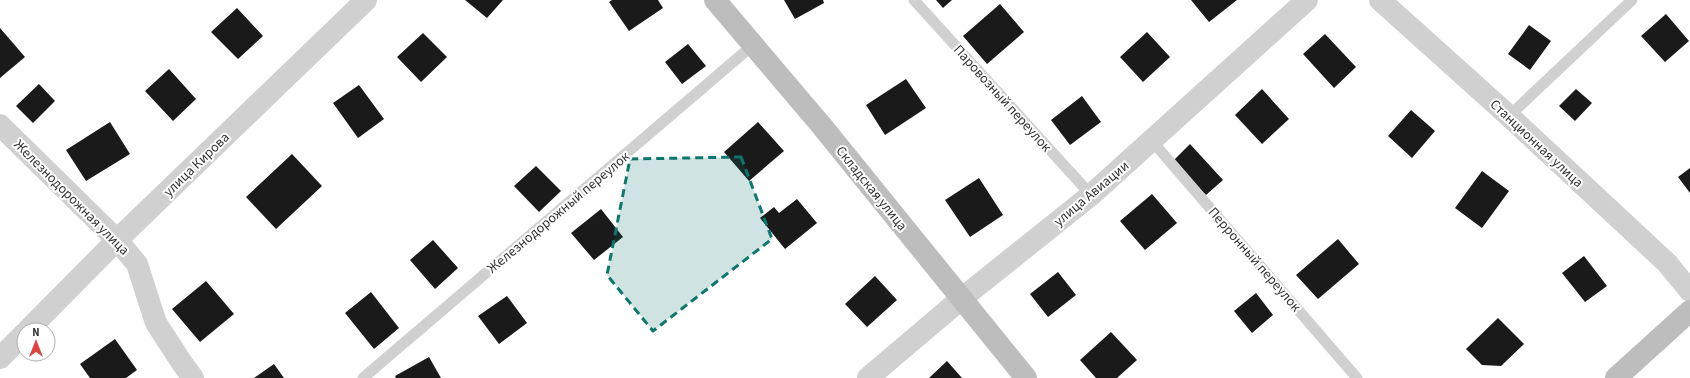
<svg xmlns="http://www.w3.org/2000/svg" width="1690" height="378" viewBox="0 0 1690 378" font-family="'Source Sans 3',sans-serif">
<rect width="100%" height="100%" fill="#fff"/>
<path fill="#1a1a1a" d="M465 0H503L487 18Z
M612 0H658L663 8 629 31 609 2Z
M784 0H823L824 3 795 19Z
M936 0H952L943 8Z
M1191 0H1237L1209 22Z
M1000 4 1024 32 987 64 963 36Z
M237 8 263 36 238 59 211 32Z
M1666 14 1689 41 1665 62 1641 36Z
M1529 25 1551 41 1530 70 1508 54Z
M0 28 25 57 0 78Z
M1147 32 1170 57 1143 82 1120 57Z
M423 33 447 57 421 82 397 57Z
M1325 34 1356 67 1334 88 1303 54Z
M688 44 706 66 682 84 665 62Z
M169 69 196 99 173 121 145 91Z
M906 79 926 108 885 135 866 105Z
M39 84 55 101 33 123 16 106Z
M359 85 384 119 358 138 333 103Z
M1262 89 1289 119 1262 144 1235 115Z
M1576 89 1592 103 1575 121 1559 106Z
M1082 96 1101 122 1070 145 1051 120Z
M1411 110 1435 131 1412 158 1388 136Z
M110 122 130 154 86 181 66 150Z
M758 122 784 151 749 181 724 152Z
M1190 144 1223 180 1206 195 1171 163Z
M292 154 322 186 276 229 246 197Z
M536 166 561 191 539 212 514 186Z
M1690 168V193L1678 177Z
M1482 171 1509 191 1482 228 1455 208Z
M979 178 1003 215 970 237 945 200Z
M1152 194 1177 223 1145 250 1120 221Z
M797 199 817 223 785 249 760 218 774 207 779 213Z
M601 209 623 237 594 260 571 233Z
M1338 239 1359 264 1318 299 1296 275Z
M433 240 458 268 435 289 410 260Z
M1584 256 1607 286 1585 302 1562 273Z
M1058 272 1076 295 1048 317 1030 294Z
M875 276 897 300 867 327 845 304Z
M206 281 234 314 200 342 172 309Z
M371 292 399 328 374 349 345 313Z
M1256 293 1273 315 1252 333 1234 311Z
M507 296 527 323 499 344 478 316Z
M1498 318 1524 344 1501 366 1482 365 1466 349Z
M1111 332 1137 360 1117 378H1096L1080 360Z
M115 339 137 370 126 378H90L80 364Z
M429 357 441 378H396L395 376Z
M947 361 962 378H929Z
M274 364 284 378H254Z"/>
<g fill="none" stroke-linecap="round" stroke-linejoin="round">
<path stroke="#d0d0d0" stroke-width="11" d="M914 0 1091 195
M1509 116 1632 0
M1152 141 1357 378
M363 378 753 45"/>
<path stroke="#d0d0d0" stroke-width="22" d="M1380 0 1509 116 1667 263 1690 291
M0 125 117 240 137 264 156 323 182 363 193 378
M28 330 117 240 366 0
M0 358 24 334
M868 378 961 299 1091 195 1307 0"/>
<path stroke="#bdbdbd" stroke-width="22" d="M715 0 821 125 1026 378
M1616 378 1690 311"/>
</g>
<path fill="#0f766e" fill-opacity="0.2" stroke="#0f766e" stroke-width="3" stroke-dasharray="8 5" stroke-linejoin="round" d="M741 157 772 239 653 331 607 275 630 159Z"/>
<g text-anchor="middle" stroke-width="4" stroke-linejoin="round" paint-order="stroke">
<g font-size="14" fill="#333" stroke="#fff">
<text transform="translate(1003 98) rotate(48)" y="5">Паровозный переулок</text>
<text transform="translate(1537 143) rotate(43)" y="5">Станционная улица</text>
<text transform="translate(196 164) rotate(-44)" y="5">улица Кирова</text>
<text transform="translate(872 188) rotate(51)" y="5">Складская улица</text>
<text transform="translate(1091 193) rotate(-40)" y="5">улица Авиации</text>
<text transform="translate(72 197) rotate(45)" y="5">Железнодорожная улица</text>
<text transform="translate(558 212) rotate(-40)" y="5">Железнодорожный переулок</text>
<text transform="translate(1255 259) rotate(49)" y="5">Перронный переулок</text>
</g>
</g>
<g transform="translate(36 342)"><circle r="19" fill="#ffffff" stroke="#adadad"/>
<path d="M0-3L7 15L0 10L-7 15Z" fill="#dc4542"/>
<text y="-6" font-size="11" font-weight="bold" text-anchor="middle" fill="#333333">N</text>
</g>
</svg>
